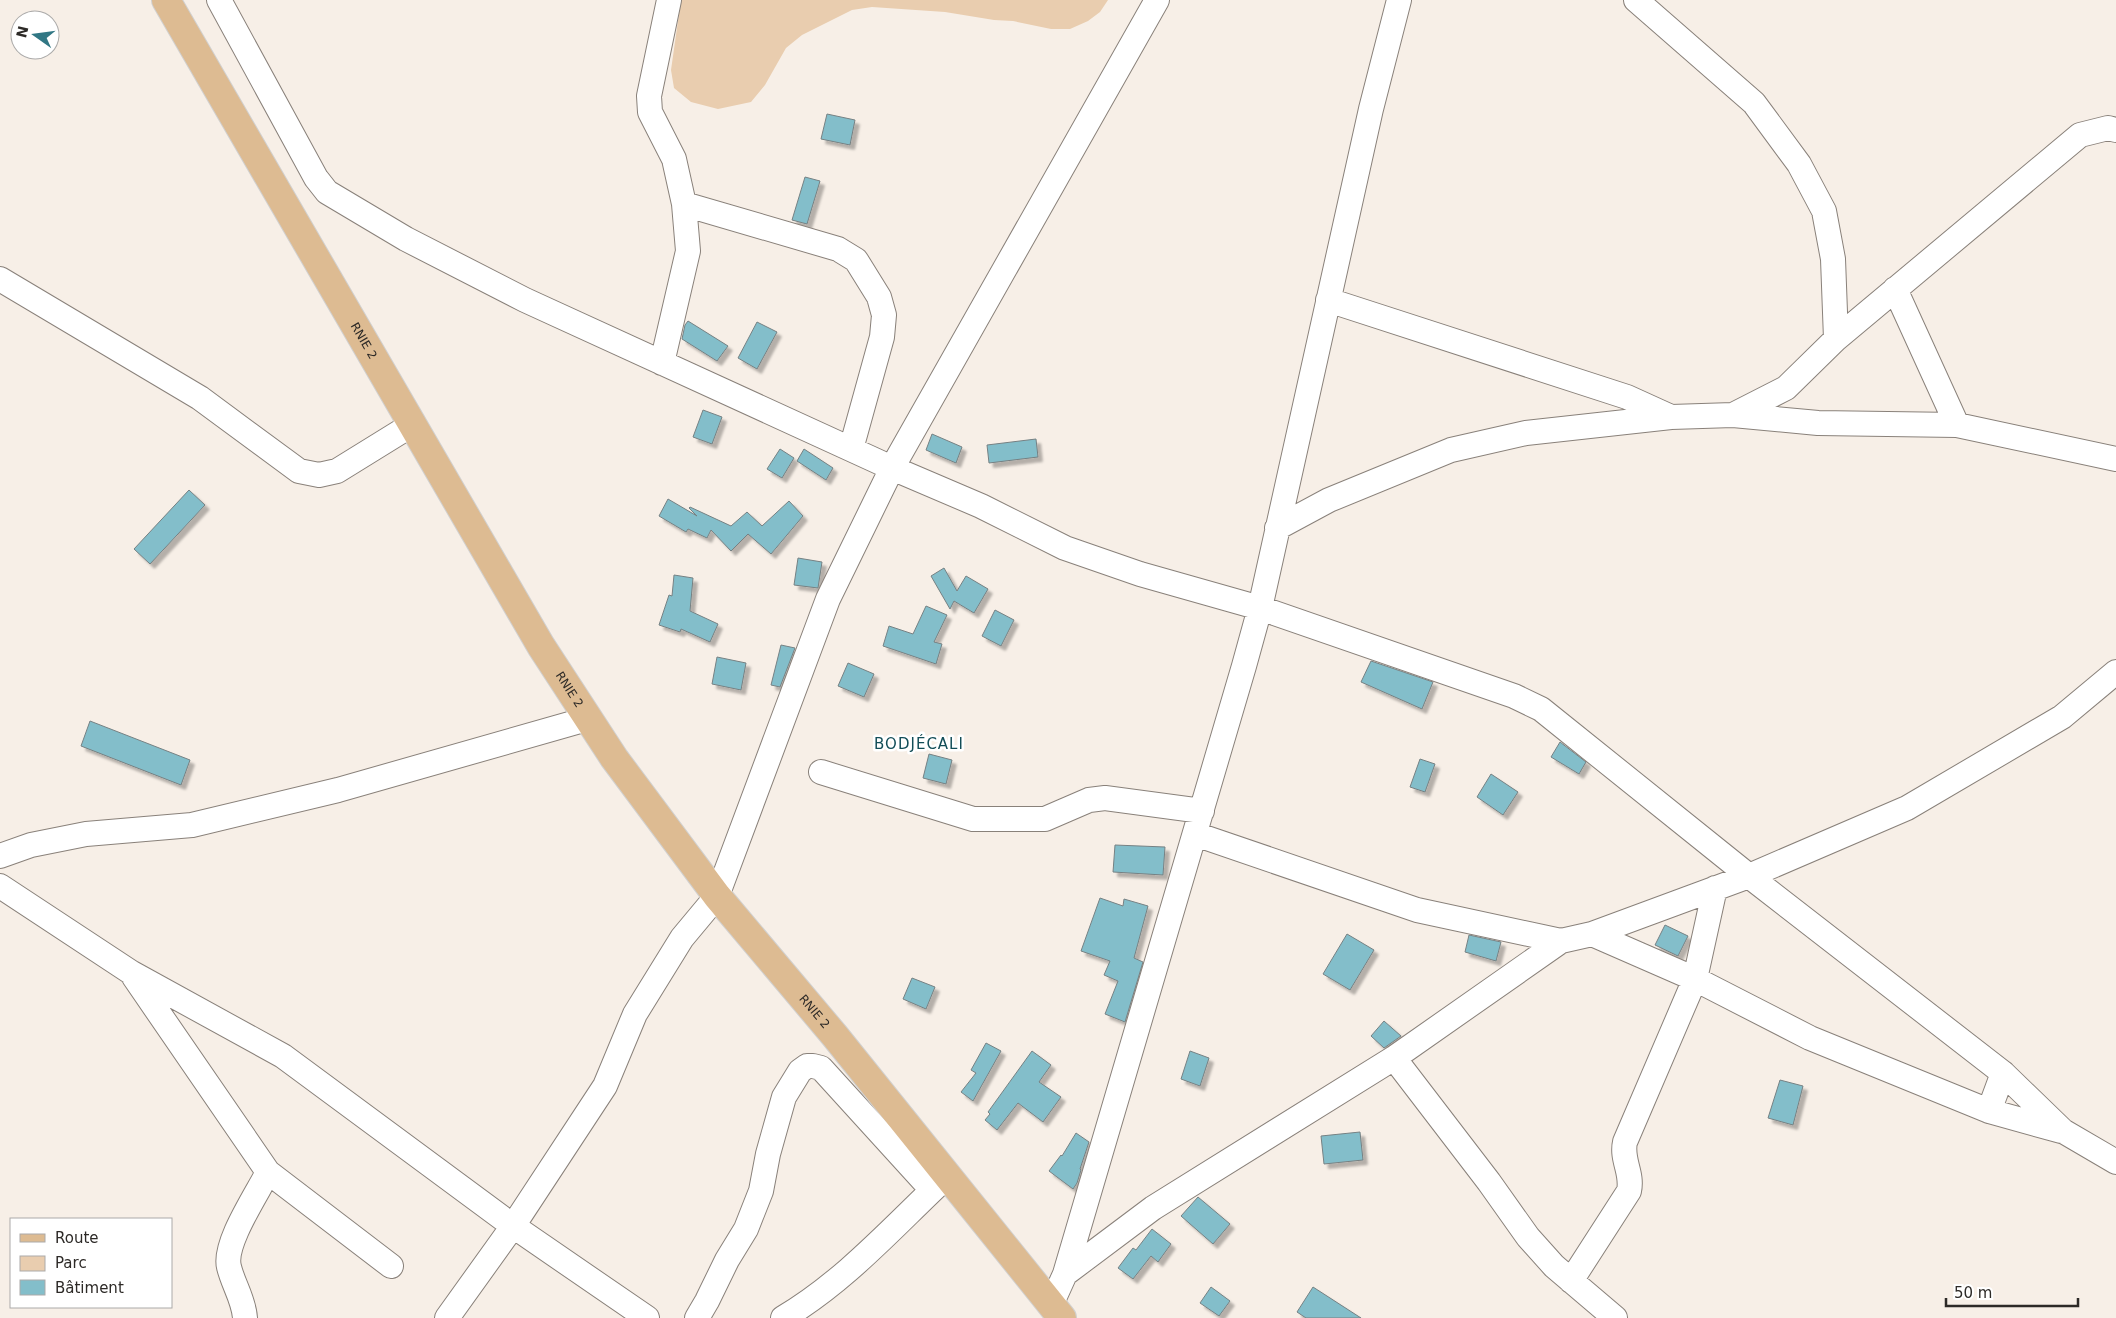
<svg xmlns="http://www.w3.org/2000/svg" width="2116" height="1318" viewBox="0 0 2116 1318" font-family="'DejaVu Sans',sans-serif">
<defs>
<filter id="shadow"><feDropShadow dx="4.5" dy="4.5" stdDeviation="1" flood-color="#0004"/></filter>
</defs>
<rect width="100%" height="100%" fill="#f7efe7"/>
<path fill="#e9cdaf" d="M681 0H1108L1100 12 1088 21 1070 29H1051L1013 21 994 20 945 12 872 7 852 10 802 35 786 48 765 85 751 102 718 109 691 102 674 88 671 70Z"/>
<path fill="#83beca" stroke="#768183" filter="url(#shadow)" d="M827 114 855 120 850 145 821 139Z
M805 177 820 181 807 224 792 220Z
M688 321 728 346 717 361 682 339 685 325Z
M757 322 777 332 757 369 738 358Z
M703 410 722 417 712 444 693 437Z
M932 434 962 447 956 463 926 450Z
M1036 439 1038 457 989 463 987 445Z
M780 449 794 458 782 478 767 469Z
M804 449 833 468 826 480 797 461Z
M189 490 205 505 150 564 134 549Z
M668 499 697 516 689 508 690 507 731 526 747 512 762 526 789 501 803 516 771 554 748 534 731 551 711 530 707 538 688 529 686 532 659 516Z
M798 558 822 562 818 588 794 585Z
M944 568 957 591 966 576 988 589 974 613 954 601 950 609 931 576Z
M674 575 693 578 690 611 718 624 710 642 681 629 680 632 659 625 669 595 672 596Z
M926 606 947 615 934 642 942 644 936 664 883 646 889 626 913 634Z
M995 610 1014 620 1001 646 982 636Z
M781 645 795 648 780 687 771 685Z
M717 657 746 663 741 690 712 684Z
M1371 661 1433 682 1422 709 1361 682Z
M848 663 874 674 864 697 838 686Z
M90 721 190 760 181 785 81 746Z
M1560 742 1586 762 1579 774 1551 757Z
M929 754 952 760 946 784 923 778Z
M1420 759 1435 764 1425 792 1410 787Z
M1491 774 1518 792 1503 815 1477 797Z
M1115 845 1165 847 1163 875 1113 872Z
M1100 898 1123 906 1124 899 1148 906 1134 958 1143 962 1125 1022 1105 1014 1118 981 1104 975 1110 961 1081 951Z
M1665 925 1688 936 1678 956 1655 945Z
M1347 934 1374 950 1350 990 1323 974Z
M1469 935 1501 942 1496 961 1465 952Z
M912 978 935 987 926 1009 903 999Z
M1384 1021 1401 1036 1384 1048 1371 1036Z
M986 1043 1001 1051 973 1101 961 1092 976 1073 971 1070Z
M1032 1051 1051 1065 1039 1082 1061 1097 1043 1122 1018 1103 997 1130 985 1120 990 1114 988 1112Z
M1190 1051 1209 1058 1200 1086 1181 1079Z
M1780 1080 1803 1086 1793 1125 1768 1118Z
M1360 1132 1363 1160 1324 1164 1321 1136Z
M1076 1133 1089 1142 1080 1169 1081 1170 1077 1183 1073 1189 1049 1171 1061 1155 1062 1156Z
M1198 1197 1230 1224 1213 1244 1181 1216Z
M1152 1229 1171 1244 1158 1262 1151 1256 1133 1279 1118 1268 1133 1248 1136 1250Z
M1211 1287 1230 1301 1219 1316 1200 1303Z
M1313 1287 1361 1318H1306L1297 1312Z"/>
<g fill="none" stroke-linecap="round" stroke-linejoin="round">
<g stroke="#89817a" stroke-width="26">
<path id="minor" d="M219 0 316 178 327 192 406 239 525 300 892 468 981 506 1065 548 1140 574 1260 608 1514 696 1541 709 1749 876 2003 1073 2063 1131 2116 1162
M1636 0 1754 103 1799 164 1824 211 1833 259 1836 339
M684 204 838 249 856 260 879 297 884 315 882 337 851 449
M0 279 200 398 299 471 319 475 337 471 413 424
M1895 289 1957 425
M1328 300 1627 397 1671 417
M662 363 688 251 684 204 674 159 650 112 649 96 669 0
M1733 415 1786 388 1836 339 2080 135 2108 128 2116 130
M1277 528 1329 500 1451 450 1526 433 1671 417 1733 415 1818 423 1957 425 2116 459
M821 772 973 819H1045L1089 800 1105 798 1202 811
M1195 834 1417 910 1561 941
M0 856 31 845 86 834 192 825 338 790 587 719
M0 886 132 973 283 1056 513 1226 647 1318
M1592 934 1695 979 1810 1038 1989 1111 2061 1131
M134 977 268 1172C257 1194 223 1244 229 1267 233 1284 244 1300 245 1318
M1394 1058 1489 1182 1528 1237 1554 1266 1615 1318
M1989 1111 2003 1073
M268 1172 391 1266
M1065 1274 1153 1208 1394 1058 1561 941 1592 934 1749 876 1907 808 2062 717 2116 672
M1571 1281 1629 1191C1633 1173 1621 1160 1625 1142L1695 979 1715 888
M1051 1305 1065 1274 1244 666 1260 608 1371 109 1399 0
M447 1318 513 1226 605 1086 635 1014 682 938 717 896 828 599 892 468 1157 0
M697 1318 707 1301 727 1260 746 1229 761 1191 768 1154 784 1097 800 1071 807 1066H813L821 1068 932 1190
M783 1318C844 1282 892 1228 943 1180"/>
</g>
<g stroke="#d1d0cf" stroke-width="30">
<g id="major">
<path id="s1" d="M166 0 541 646 614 758 717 896 835 1036 1062 1318"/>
</g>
</g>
<use href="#minor" stroke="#fff" stroke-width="24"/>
<use href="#major" stroke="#ddbb92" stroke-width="28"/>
</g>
<g text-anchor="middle" stroke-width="5" stroke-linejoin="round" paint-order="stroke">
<g font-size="12" fill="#2d2a27" stroke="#fff">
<text dy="4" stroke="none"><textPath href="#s1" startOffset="394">RNIE 2</textPath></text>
<text dy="4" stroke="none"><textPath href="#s1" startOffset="799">RNIE 2</textPath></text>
<text dy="4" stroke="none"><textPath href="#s1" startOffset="1204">RNIE 2</textPath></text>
</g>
<g font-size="15" letter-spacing="1" fill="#124d57" stroke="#fff">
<text x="919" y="749">BODJÉCALI</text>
</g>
</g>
<rect x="10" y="1218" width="162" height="90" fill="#ffffff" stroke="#abaaa9"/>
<rect x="20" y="1234" width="25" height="8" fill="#ddbb92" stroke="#abaaa9"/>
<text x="55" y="1243" font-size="15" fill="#2d2a27">Route</text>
<rect x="20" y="1256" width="25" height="15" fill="#e9cdaf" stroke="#abaaa9"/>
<text x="55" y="1268" font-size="15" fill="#2d2a27">Parc</text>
<rect x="20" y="1280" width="25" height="15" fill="#83beca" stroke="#abaaa9"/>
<text x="55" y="1293" font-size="15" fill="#2d2a27">Bâtiment</text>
<g transform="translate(35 35) rotate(284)"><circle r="24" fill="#ffffff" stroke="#abaaa9"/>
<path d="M0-4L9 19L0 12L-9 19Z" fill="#317784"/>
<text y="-8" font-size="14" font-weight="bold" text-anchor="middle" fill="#2d2a27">N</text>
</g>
<path d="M1946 1298v8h132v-8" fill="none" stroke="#2d2a27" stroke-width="2.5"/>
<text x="1954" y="1298" font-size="15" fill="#2d2a27" stroke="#ffffff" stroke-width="4" paint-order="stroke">50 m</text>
</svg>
